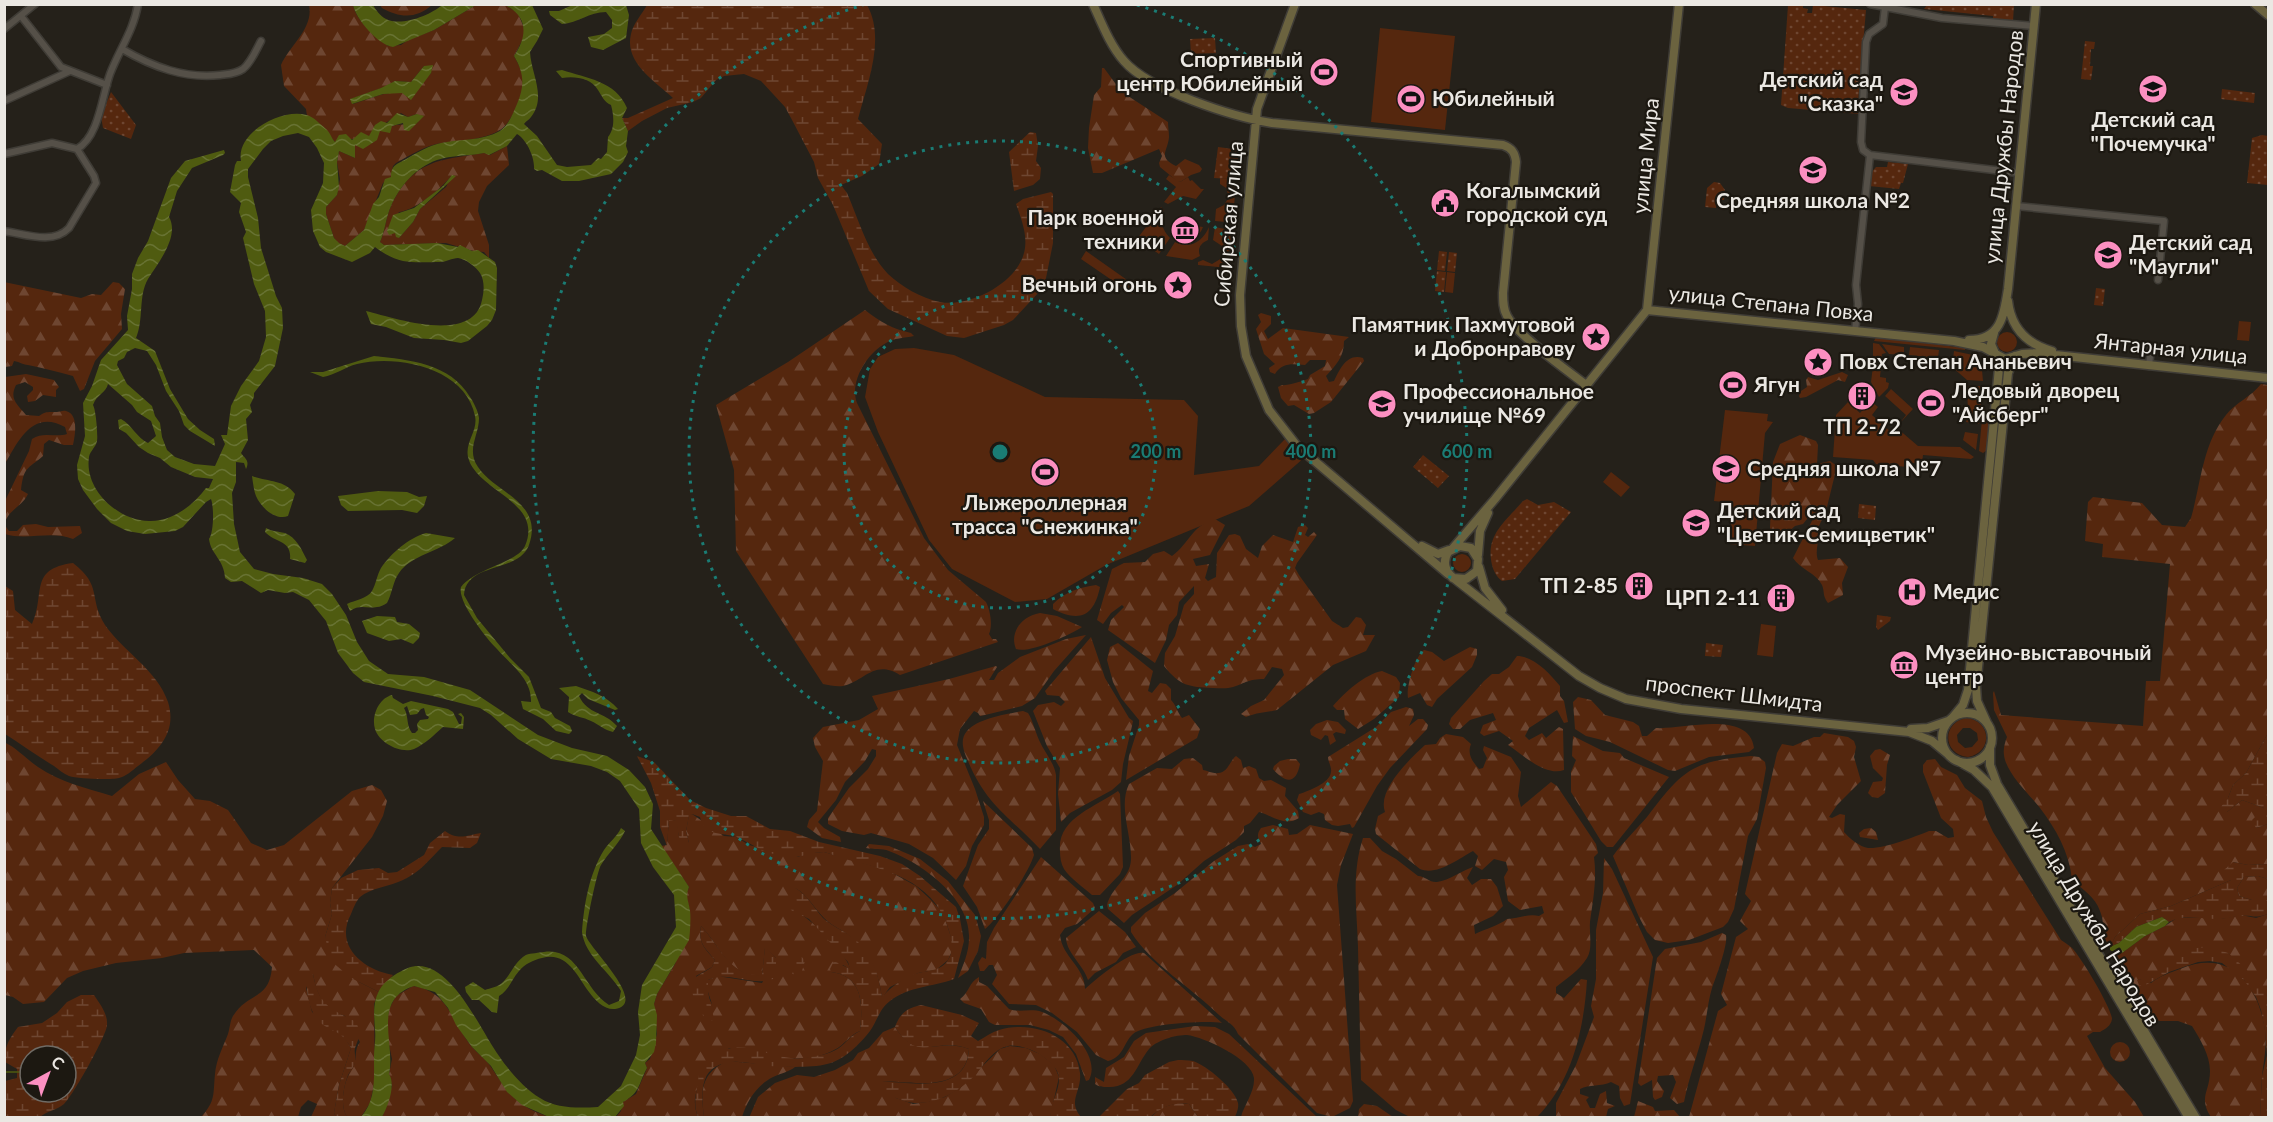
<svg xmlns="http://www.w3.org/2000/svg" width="2273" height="1122" viewBox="0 0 2273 1122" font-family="Lato,sans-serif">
<defs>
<pattern id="forest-firs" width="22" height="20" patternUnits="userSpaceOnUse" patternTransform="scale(1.5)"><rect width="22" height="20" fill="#55270e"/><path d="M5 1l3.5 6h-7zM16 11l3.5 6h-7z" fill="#6e4631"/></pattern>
<pattern id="wetland-marsh" width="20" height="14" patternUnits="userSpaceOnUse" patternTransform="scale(1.5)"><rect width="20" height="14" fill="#55270e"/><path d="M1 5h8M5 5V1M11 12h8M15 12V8" fill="none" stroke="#6e4631"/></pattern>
<pattern id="park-dots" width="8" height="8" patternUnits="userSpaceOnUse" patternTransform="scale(1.5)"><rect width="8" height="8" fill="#55270e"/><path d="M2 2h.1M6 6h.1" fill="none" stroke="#6e4631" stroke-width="1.8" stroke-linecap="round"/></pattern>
<pattern id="water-waves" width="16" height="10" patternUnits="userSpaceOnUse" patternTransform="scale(1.5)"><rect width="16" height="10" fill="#4f5b10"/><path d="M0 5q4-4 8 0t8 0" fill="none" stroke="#687333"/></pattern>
</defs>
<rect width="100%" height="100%" fill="#25211a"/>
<path fill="#55270e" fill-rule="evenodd" d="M1380 28 1455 36 1445 130 1371 122Z
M1233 149 1239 150 1233 217 1226 222 1215 221 1216 209 1224 205 1229 197 1226 188 1220 184V178L1230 179Z
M1169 175 1180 182 1188 177 1190 181 1192 180 1201 189H1204L1196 199 1183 196 1168 204 1164 202 1176 187 1166 179Z
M1161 207 1164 210C1159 221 1162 229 1170 238L1159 254 1137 239Z
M1196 226 1203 227C1199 238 1189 241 1178 238L1182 232 1191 231Z
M1209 227 1208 240C1201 243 1197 248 1200 256L1192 260 1166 256 1175 242C1190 250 1203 241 1209 227Z
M1215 227 1225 229 1231 234 1228 268 1198 265V262L1203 260 1212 264 1222 258V246L1213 240Z
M1086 251 1137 287 1132 294 1081 259Z
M1447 272 1455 273 1453 293 1445 292Z
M2239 321 2251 322 2249 341 2237 340Z
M1997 342a10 10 0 1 1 20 0a10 10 0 1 1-20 0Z
M1876 337 1965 348V350L1874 341Z
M1873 343 1879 344 1886 353 1882 354 1881 361 1873 360Z
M1882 344 1904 347V355L1889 354Z
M1910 347 1939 350 1938 358 1909 355Z
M914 348 954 355 1045 397 1184 400 1198 416 1194 475 1259 466 1286 438 1305 457 1249 506 1106 565 1047 599 1015 602 952 569 929 540 878 432 865 397 870 369 878 357 895 349Z
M1954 351 1973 355 1982 370 1983 381 1967 380 1952 367Z
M1873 366 1881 367 1880 377 1886 378V382L1889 383 1888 388 1879 397 1871 382Z
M1967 386H1983L1979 424 1966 422 1968 412Z
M1891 389 1913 409 1900 423 1906 415 1885 396Z
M1871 401 1878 407 1872 415 1892 433 1897 428 1918 446 1960 447 1974 457 1971 459 1923 455 1922 464 1913 463 1912 465H1908V467L1876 464 1873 460 1833 457 1836 415 1848 402 1860 413Z
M1725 410 1768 414 1767 421 1773 422 1765 433 1755 546 1729 544 1733 503 1714 501Z
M1982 419H1987L1989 431 1987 450 1983 453 1979 451Z
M1965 432 1978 434 1976 450 1963 440Z
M1611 472 1630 487 1621 497 1603 482Z
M1453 563a9 9 0 1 1 18 0a9 9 0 1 1-18 0Z
M1761 624 1776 626 1773 657 1757 655Z
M1966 718C1992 720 1993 753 1968 757 1943 755 1941 723 1966 718ZM1963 728H1970L1977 733 1978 740 1972 747 1965 748 1958 742 1957 735Z"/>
<path fill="url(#forest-firs)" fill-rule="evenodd" d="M309 5H353C357 23 375 34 388 46L401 45 408 40 434 30 476 5H505L518 13 524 28 525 35 514 56C517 62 522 70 523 77 526 90 512 123 500 130 487 139 459 141 442 143 427 145 410 155 396 163L393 166 391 177 383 183 364 230 345 246 338 243 334 238 326 214V207L337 195 340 179 337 162 339 151 355 158V144C372 135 392 120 412 126L418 122 417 114 408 117 401 113 373 131 369 136 335 142C326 133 320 121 307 116L306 109 284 86 281 65C290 45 314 28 309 5ZM424 66 431 73C414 93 402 89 380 95 371 98 362 101 353 104L351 99 387 86 395 81 411 82Z
M380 5H432C416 19 400 18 382 8Z
M1102 68H1104L1115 83 1128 96 1168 122C1168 127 1169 132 1169 137 1168 151 1157 157 1176 166L1185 159 1199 165 1202 169 1200 172 1191 175 1180 182 1177 181 1160 167 1159 163 1162 156 1159 149 1102 173H1093L1088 148 1089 128 1094 95 1101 87Z
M507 146 509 165 487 186 479 202 478 211 489 245V258L484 252 473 251 446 243 384 245 380 242C385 231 386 217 391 206 413 160 439 160 484 153L490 155ZM452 175 446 187 420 209 413 222 399 238 391 226 399 212C416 210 442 188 452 175Z
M4 282 81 298 92 294 101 295 113 282 119 283 125 289 121 314 122 329 95 361 84 389 80 391 73 376C58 372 44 368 28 365 24 365 20 362 14 361L12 366 5 367Z
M865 310C880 322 893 329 911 333L914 336C904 338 894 338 886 343 867 353 849 382 857 403L924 538 948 570 986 602C990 610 993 625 989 634L992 639H996L998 642 900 675C874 659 865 681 843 686 837 687 829 685 823 684L736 551 734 470 716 405 788 362Z
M1261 313 1271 316V324L1264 331 1268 339 1283 328 1349 337 1344 341C1344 357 1336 365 1326 376L1329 382 1334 381C1340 369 1347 353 1363 358L1364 361 1331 402 1314 413 1309 414 1294 405 1288 406 1281 398 1278 387 1282 385C1286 386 1303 381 1308 379L1310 375 1325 366 1326 360H1310L1305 365C1293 364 1282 362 1275 374L1270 372 1269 368 1275 364 1264 354 1256 329 1261 322 1258 315Z
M1842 372 1848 375 1845 382 1838 380 1806 397 1800 398 1799 396 1801 391 1807 387 1806 380 1808 377 1818 380Z
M26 374 54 380 59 387 56 390V397L43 395 35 401 28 402 27 396 33 390V387L25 382 16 385C9 399 17 404 26 415L39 416C45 411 49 412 57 412 59 412 63 410 66 411 79 414 75 436 73 445H64L49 440 44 444 43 456C27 470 24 466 21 490L28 494C22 507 8 510 5 523V501L29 451 32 439C44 431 55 438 67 434L65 427C33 409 18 441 5 464V377Z
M2261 384 2268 385V733L2246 773 2233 785 2228 798 2227 812 2242 800 2264 808 2256 828 2268 824V864L2248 865 2233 862 2231 880 2171 906 2140 914 2115 937 2110 947C2100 934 2106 926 2100 911 2095 896 2082 890 2072 879 2069 852 2056 829 2040 808 2029 794 2006 773 2004 755 2003 749 2005 742 2007 737L1994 710 1993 693 1994 691 2001 715 2143 726 2146 681H2160L2170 564 2102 557 2103 544 2085 541 2088 502 2093 497 2142 503 2162 525 2185 527 2191 518C2201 484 2202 445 2226 415 2235 403 2251 397 2261 384Z
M1800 435 1816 441 1818 445 1817 464 1830 461 1837 466 1826 511 1817 530C1821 540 1814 549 1818 560L1840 558 1848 567 1842 583 1843 595 1828 603C1822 595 1825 592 1822 585 1816 573 1800 569 1793 558L1815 515 1811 514 1803 524 1795 526 1781 538 1773 536 1770 528 1773 462 1780 444Z
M1215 519 1225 525 1210 555 1193 559 1196 566 1209 564 1205 578 1208 581 1216 577 1217 553 1229 535 1235 534 1240 536 1246 549 1258 558 1262 546 1273 535 1293 542 1298 527 1305 525 1308 528 1305 535 1308 537 1314 532 1317 535 1297 563 1295 568 1299 575 1332 621 1343 628 1348 627 1356 617 1361 618 1366 625 1363 635H1375L1366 651 1333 665 1277 710C1265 713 1259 712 1246 717L1241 714 1251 706 1264 700 1284 675 1282 669 1272 667 1264 679C1248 679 1246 683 1233 687 1227 689 1219 688 1213 688 1189 687 1180 686 1164 666L1165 653 1175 636 1184 605 1194 594V586L1179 602 1177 615 1169 625 1166 640 1155 663 1108 630 1111 620 1124 607 1122 605 1111 613 1103 624 1097 620 1112 569 1124 563 1145 562 1153 554 1164 551 1172 556C1190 543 1190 527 1215 519Z
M4 524 9 531H17L23 525 36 524 48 527 80 526 82 533 73 539C51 530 27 541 5 534Z
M1096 585 1100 587C1094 616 1080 623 1053 609V604C1065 592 1080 587 1096 585Z
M1040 613 1057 616 1082 627C1070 635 1029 654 1016 649 1009 632 1022 616 1040 613Z
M1086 635 1054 671 1035 698 1022 706 985 715 980 716 978 713 974 711 960 729 957 745 975 789 984 817V825L972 846 966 866 956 880 933 858 909 844 871 833 864 835 842 831 828 824V818L849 788 868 769 876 756V750L872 749 865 761 845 782 836 800 818 822 824 828 840 837 841 842 822 838 807 827 809 820 817 811 823 761 815 747 813 738 823 727 859 720 878 709 872 696 949 679 996 666 997 667 989 680H994L998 673 1020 657 1066 639Z
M1091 637 1105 678 1129 718 1133 721 1132 726 1123 764 1121 782 1112 790 1070 813 1061 822 1058 794 1060 768 1047 746 1033 711 1038 705 1054 702 1061 706 1065 702 1059 696 1047 695 1045 691Z
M1118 643 1153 671 1148 691 1152 693 1160 683 1166 684 1171 689V700C1176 705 1177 712 1182 718L1189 715 1200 729 1197 738 1126 780 1129 756 1139 725V720L1121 698 1113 682 1107 660 1110 647Z
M1470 647 1477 649V655L1472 667 1437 699 1432 707 1427 705 1420 693 1408 698C1406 687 1415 656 1424 650L1432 652 1444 661Z
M1517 656C1534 656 1550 674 1560 686V696L1564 701 1568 722 1564 723 1557 710 1529 728 1525 736 1529 740 1542 733 1546 738 1559 727 1563 729 1564 770C1546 777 1523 755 1508 745L1513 741 1499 731 1484 736 1480 733 1483 725 1496 720 1493 713 1470 720 1460 729H1453L1449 724 1451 718 1484 681 1492 674H1499L1509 667Z
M1382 671 1396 677 1400 683 1399 697 1374 719 1358 729 1345 719 1344 710H1337L1333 706C1344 693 1365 674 1382 671Z
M1578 697 1591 700 1605 715 1633 722 1639 726 1642 736H1647L1656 728C1682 730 1749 709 1754 748L1749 752 1709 757 1675 771 1668 770 1610 742 1586 736 1575 729 1573 702Z
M1406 707 1413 709 1414 715 1409 726 1418 719H1423L1428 725 1427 729 1390 768 1377 786 1354 827 1352 828 1350 824 1338 826 1332 825 1325 820 1324 814 1319 812 1311 815 1303 812 1297 800 1299 794C1309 791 1330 783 1331 772 1332 767 1328 762 1328 757L1376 727 1391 712Z
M1023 711 1028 713C1033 721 1035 731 1039 740 1044 752 1054 762 1056 775V830L1040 849C1010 817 986 805 968 761 964 752 959 740 967 731 978 718 1007 714 1023 711Z
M1327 720 1338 722 1346 730 1345 734 1336 732 1333 734 1336 741 1330 745 1328 736 1325 735 1321 740 1311 735 1310 730 1316 724Z
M1824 733 1848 737 1854 741 1856 747 1854 757 1861 781 1837 805 1829 817 1832 818 1840 814 1845 815 1844 832C1849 838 1860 847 1868 848 1884 849 1914 837 1929 831H1936L1948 838 1954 837 1953 829 1941 818 1923 772V765L1927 760 1935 759 1941 767 1957 775 1965 788 1982 801 1986 817 1993 832 2061 940C2065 943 2069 945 2072 948 2081 957 2112 1009 2112 1019 2111 1026 2105 1029 2100 1032H2093L2087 1036 2105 1068 2135 1102 2144 1117H1689L1718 1011 1727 1005 1721 994 1736 937 1748 929 1740 921 1751 901 1745 894 1777 753 1782 744 1793 746 1814 737H1820Z
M1446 734 1463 737 1471 744C1467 754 1472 761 1479 769L1483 768 1487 758 1483 750 1484 746 1511 757 1521 772 1518 796 1521 807 1551 782 1557 786 1596 844 1598 853 1594 857C1597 880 1593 900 1590 922 1589 934 1593 948 1587 958 1579 971 1567 978 1556 987V993L1564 998 1581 979 1587 980C1584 1029 1572 1082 1537 1117H1410L1396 1110 1361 1080C1360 1036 1359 992 1358 947 1357 910 1351 875 1363 838H1370L1382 851 1396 859 1418 876C1425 876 1430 883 1437 882 1450 880 1461 871 1473 867L1467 878 1472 885 1481 879H1491L1497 887 1503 906 1493 916 1474 925 1475 934C1485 929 1498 926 1507 919 1518 919 1528 913 1539 916L1544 913 1542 906 1520 910 1508 901 1504 877 1508 870 1506 862 1494 859 1482 870 1475 866 1478 856 1473 851C1458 859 1437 876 1420 869L1376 834 1375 829 1378 816 1385 812C1377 790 1409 760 1425 745L1436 744 1440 738Z
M1573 736 1603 751 1620 753 1624 758 1669 777 1613 847H1607L1601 841 1571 792V772L1576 760 1572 756Z
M4 742C17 748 26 759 38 767 60 782 86 788 112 796L139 774 166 762 178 780 195 799 210 801 228 810 251 843 267 850 284 845 352 791 372 785 381 790 387 801 383 816 372 837 332 888 330 903 332 914 325 937 359 982 379 992 374 1004 375 1080 370 1103 361 1117H347C340 1106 343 1086 349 1074 350 1071 353 1068 354 1065 357 1057 354 1050 360 1042L345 1016 335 1012 323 1003 316 988 313 974 306 988 312 1012 344 1036 351 1048 339 1085 334 1113 336 1117H311L317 1104 308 1100 301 1107 298 1117H201C216 1101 213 1094 215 1074 216 1060 223 1047 228 1034 230 1028 230 1021 233 1016 249 991 269 1001 272 967L254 950 184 953 162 958 116 963 83 971 67 978 44 1002 23 1004 13 997 5 995Z
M1880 749 1890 755 1887 765 1885 793 1878 798 1872 797 1868 793 1873 782 1882 781 1883 778 1873 768 1870 756 1875 750Z
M1236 756 1241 760 1243 768 1249 766 1256 769 1259 778 1264 781 1271 780 1286 788 1285 796 1298 811 1299 818C1285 827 1273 816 1259 812L1250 823 1244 826V832L1236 840 1204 861 1177 885 1132 915 1124 923 1108 909 1107 905C1111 888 1130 878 1131 860 1132 835 1118 807 1129 784L1157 768 1172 769 1184 759 1193 758 1202 765 1203 770C1208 771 1214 774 1218 773 1228 773 1230 760 1236 756Z
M1751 756 1759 757 1765 762 1766 768 1757 819 1748 836 1734 909 1728 922 1723 927 1689 940 1668 943 1655 940 1647 932 1639 917 1613 856C1623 842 1636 830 1647 817 1682 771 1691 761 1751 756Z
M1288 759H1296L1300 764C1296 785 1285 783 1273 769L1274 766 1280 761Z
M1118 791 1120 794 1123 867 1120 874 1100 895H1092C1083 887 1071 879 1064 869 1061 864 1060 857 1060 851 1057 818 1096 807 1118 791Z
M983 801 1032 848 1034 855C1029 872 999 918 985 929L977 907 963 886 978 845 989 829V820Z
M692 814 724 836 736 837 749 845 798 857 808 853 824 852 887 870 916 886 930 899 943 913 952 940V951L948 960 936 970 918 973 890 987 882 998C879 972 869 950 847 934 839 928 832 926 824 918 813 907 808 895 795 888L799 913C816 924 844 950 851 970L843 965 831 972C863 976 863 1004 860 1031 849 1035 845 1045 834 1050 802 1067 762 1054 729 1048 711 1069 686 1088 698 1117L615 1118 621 1111 623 1102 636 1094 647 1068 645 1063 650 1059 657 1034 654 1004 657 994 675 964 689 925 690 911 686 895 689 887 661 846 667 845 669 819 677 821 679 837 689 843 686 831 689 815ZM701 926C721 947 729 977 762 976L765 948 776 958 762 983 717 976 708 980V992L712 1004 696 976 712 967 715 960C704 948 698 943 701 926Z
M1273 825 1288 829 1289 835 1297 834 1310 825 1353 834 1341 865 1337 885 1353 1101 1350 1108 1332 1117 1317 1113 1238 1034C1234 1024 1227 1022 1219 1015 1192 988 1151 964 1131 932V927L1145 913 1175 893 1214 861 1238 846 1248 844 1255 847 1261 844C1258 838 1256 835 1261 828Z
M1871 828 1876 832 1878 840 1860 837 1859 833 1864 829Z
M869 844 889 846 920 859 948 881 975 915 981 936 978 951 968 971 958 978C963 965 969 953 969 938 971 899 922 863 889 851 882 848 874 850 866 848Z
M1041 857 1093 903 1095 908 1077 924 1065 928 1060 935C1062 957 1085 967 1085 989 1095 980 1130 950 1144 953L1222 1023C1206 1020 1144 1024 1133 1034 1123 1043 1124 1057 1108 1061L1096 1055 1077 1032 1052 1013 1036 1005 1009 1004 992 984 997 975 993 965H989L984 971H980L978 963 982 957 986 959 987 942 994 928Z
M1604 858 1612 869 1653 957 1630 1104 1624 1106 1620 1098 1619 1086 1611 1082C1601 1087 1589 1084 1580 1089V1094L1589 1097 1586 1100 1590 1108H1595L1600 1094 1606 1091 1607 1103 1615 1106 1608 1109 1606 1117H1556V1103L1576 1065 1594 1017 1591 1006 1596 979V930L1603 893Z
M2258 876 2268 879V900H2252L2239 896 2237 888 2244 877Z
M1099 911 1125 932 1136 947 1123 953 1116 962 1095 973 1088 980C1083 964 1067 954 1066 938Z
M2268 914V997L2228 953 2160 971 2146 979 2137 980 2151 983C2160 976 2169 973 2180 969 2229 948 2258 983 2265 1030 2267 1046 2264 1059 2262 1076 2261 1089 2261 1104 2260 1117H2211C2198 1097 2210 1092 2210 1071 2210 1055 2200 1039 2192 1026L2178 1021H2159L2151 1016 2136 989 2120 970 2115 959V953H2122L2145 936 2165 926 2177 918 2204 917 2221 919 2241 915 2256 918Z
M1722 933 1726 935C1728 945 1716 977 1712 988 1708 1001 1707 1016 1704 1029 1698 1054 1689 1077 1684 1102L1677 1104 1670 1098 1676 1082 1673 1075 1658 1076 1657 1081 1664 1091 1662 1097 1655 1100 1653 1097 1652 1080 1641 1086 1638 1083 1657 958 1665 949 1701 942Z
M979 977V982L987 986 1009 1009C1019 1013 1031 1008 1042 1012 1064 1020 1102 1055 1089 1080L1086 1081 1076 1054 1063 1037 1049 1030 1030 1025H995L989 1022 981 1009 964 1003 960 999C969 993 969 982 979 977Z
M413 986C449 991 452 1023 472 1047 478 1054 486 1059 491 1067 509 1094 516 1106 549 1117L382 1118 392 1086 389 1074 392 1059 386 1030 389 1009 396 996Z
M1195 1026 1215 1027 1229 1034 1317 1117H1241C1244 1105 1255 1092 1254 1078 1252 1059 1204 1037 1187 1035 1182 1035 1173 1036 1169 1038 1162 1040 1153 1044 1149 1049 1136 1065 1133 1088 1108 1087 1103 1087 1099 1087 1095 1084V1077L1104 1082 1106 1068 1124 1057 1134 1041 1146 1033Z
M895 1027C918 1063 937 1037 969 1049 966 1094 913 1082 882 1081L896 1098 913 1104 927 1102 945 1097 961 1087 1000 1049 1010 1046 1026 1048 1040 1054 1054 1065 1059 1077 1050 1117 870 1118 867 1116 863 1118H749L758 1097 775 1083 797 1075 814 1077 835 1070 853 1060 858 1053 869 1048 883 1032Z
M2110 1052a10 10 0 1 1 20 0a10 10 0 1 1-20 0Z
M727 1061 795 1067C789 1072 781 1073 773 1077 757 1085 747 1101 742 1117L704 1118C701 1091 700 1074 727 1061Z
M1638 1101 1653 1107 1655 1111 1674 1110 1680 1117H1634Z
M1177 1103 1189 1104 1198 1117 1150 1118 1161 1108Z
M1364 1104 1377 1106 1393 1117H1358L1359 1109Z"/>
<path fill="url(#wetland-marsh)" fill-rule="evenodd" d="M647 5H867C886 39 867 84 858 119L882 144 879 164 862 176 841 185 847 193C859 220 867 252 888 274 902 287 921 298 940 302 971 308 1021 281 1025 248 1027 233 1021 218 1016 204L1023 199 1051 192 1053 194V243L1046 278 1040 291 1013 320 1004 325 964 338 947 336 888 309 869 291 833 205 818 178 814 162 791 118 785 107 761 81 744 74 724 76 716 80 701 98 693 102 667 108 642 121 628 131 622 118H628L673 98C655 81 624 63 631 34 633 24 642 14 647 5Z
M1030 132 1036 133 1038 146 1036 161 1041 168 1040 179 1033 185 1014 191 1009 152Z
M73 563C103 586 88 598 105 625 124 652 157 670 168 702 177 731 160 750 138 766 133 770 125 777 119 778 110 780 78 779 69 776 64 774 58 769 54 766 37 756 21 744 5 734V586L13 591 15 610 32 624C46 594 28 569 73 563Z
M2268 733V824L2256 828 2252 820 2264 808 2242 800 2227 812 2220 808 2228 798 2233 785 2246 773Z
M637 756 654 762 690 800 706 808 731 816H746L770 829 790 831 819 842 880 856 902 864 920 876 956 907 960 919 964 941 954 979C932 987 910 986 890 1001 880 1008 877 1021 870 1031 861 1043 843 1061 827 1064 812 1068 785 1067 768 1066 751 1064 732 1057 715 1067 699 1076 702 1102 704 1117H698C693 1104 696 1095 698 1081 699 1069 704 1062 714 1055 742 1035 774 1062 804 1058 815 1056 829 1055 839 1048 847 1042 851 1035 860 1031 863 1004 863 976 831 972L830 969 834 961 850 969 848 962 809 919 791 910 789 905 797 904 794 887C809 896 812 906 823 918 831 925 838 928 846 933 871 948 878 971 882 997 892 986 902 979 915 974 927 970 940 972 948 960 955 949 951 936 947 925 932 881 885 869 845 859 838 857 830 853 823 852 813 852 805 856 796 857 790 857 781 856 774 854 760 851 749 842 736 837 722 832 705 837 700 817L692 814 689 816 686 831 689 843 685 851 679 837 676 821 669 820 667 846 660 827V811L651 783Z
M445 831C459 841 467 835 481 833L477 843 470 848 442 847C430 859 419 873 403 880 391 886 370 888 360 897 356 901 353 909 351 914 334 946 363 970 393 975L379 992 351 978 331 961 325 937 332 914 330 903 332 888 341 878 358 870 379 868 388 873 397 872 424 855 430 843Z
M2233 862 2248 865 2268 864V879L2258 876 2244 877 2237 888 2239 896 2252 900H2268V914C2254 919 2254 915 2240 916 2234 916 2228 919 2221 919 2203 920 2186 913 2169 922L2162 917 2136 927 2119 943 2110 947 2115 937 2140 914 2171 906 2231 880 2224 870Z
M701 926C720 946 731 978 762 975L765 947 776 958V969L773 979C751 987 728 970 708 980V992L714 1019 708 1023C701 1012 685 990 695 978 699 974 707 971 712 967L715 960C704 947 698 943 701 926Z
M2210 947 2228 953 2246 969 2268 997V1117H2260L2262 1076 2267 1055 2265 1031 2261 1010 2256 997 2244 980 2222 963 2210 961 2198 962 2169 972 2144 986 2139 985 2137 980C2159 977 2160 964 2177 954 2187 948 2198 948 2210 947Z
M801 956 805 961C803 967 802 976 795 977L792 973 793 961Z
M313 974C319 1006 330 1008 356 1022 362 1036 359 1036 355 1048 354 1053 356 1058 355 1063 354 1067 350 1071 348 1075 343 1088 340 1106 347 1117H336L334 1113 339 1085 351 1048C341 1030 336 1034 322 1024 309 1014 307 994 306 979Z
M81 995H94C100 1004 108 1014 107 1025 107 1035 72 1097 64 1104 57 1110 47 1111 40 1117H5V1081L17 1078V1069L5 1062C4 1047 9 1039 18 1027L42 1023 57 1013 67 1002ZM30 1056H66V1092H30Z
M921 1005 962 1015 979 1023 971 1036 978 1041C985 1037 992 1032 999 1030 1032 1020 1076 1035 1080 1073 1082 1091 1067 1101 1081 1117H1050C1050 1104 1060 1090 1059 1077 1058 1068 1049 1061 1042 1056 1034 1050 1018 1044 1008 1046 994 1049 985 1063 977 1073 960 1092 930 1109 904 1101 892 1097 885 1093 881 1081 912 1083 967 1094 969 1049 936 1036 919 1065 895 1027 900 1013 907 1008 921 1005Z
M1178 1060C1182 1060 1188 1060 1193 1061 1206 1065 1235 1089 1238 1103 1239 1108 1236 1114 1235 1117H1198L1189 1104C1173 1102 1162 1107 1150 1117H1099L1127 1089 1139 1083 1145 1075 1169 1062Z"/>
<path fill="url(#park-dots)" d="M1788 5H1803V8L1808 9 1807 13H1812L1813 5 1866 10 1858 103 1859 114 1788 108 1781 105Z
M1927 5H2014L2013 21 1993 20V16L1924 9Z
M1215 38 1216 53 1191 54 1190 39Z
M2085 41 2095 42 2094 49H2091L2090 66H2093L2091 80 2081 79Z
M2222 89 2255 93 2254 103 2221 99Z
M111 92 136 125 131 139 103 128 101 116Z
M2262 135 2268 136V185L2247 183 2252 138Z
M1218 147 1233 149 1230 179 1214 178Z
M1888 162 1908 164 1903 183H1901L1899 189 1869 186 1870 174 1876 167H1887Z
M1714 182 1720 183 1725 190 1724 200H1717L1716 208 1705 207 1707 188Z
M1439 251 1447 252 1445 271 1437 270Z
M1449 252 1457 253 1455 272 1447 271Z
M1437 271 1446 272 1444 292 1435 291Z
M2096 288 2105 289 2103 306 2094 305Z
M1423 455 1449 476 1438 488 1413 467Z
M1527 499 1538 505 1554 502 1571 512 1515 579 1502 581C1496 576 1494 572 1492 565 1485 535 1505 522 1523 501Z
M1859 504 1876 506 1875 520 1858 518Z
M1877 615 1891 617 1890 621 1878 630 1876 627Z
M1706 643 1723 645 1721 657 1705 656Z"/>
<path fill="url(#water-waves)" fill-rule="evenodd" d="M575 4 626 5 629 15 626 38 603 50 591 47 588 37 604 34 612 28V20L606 12C589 12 578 23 562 24L550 15 549 11H559Z
M353 5H373C376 10 380 16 386 19 401 27 431 15 442 5H476L434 30 393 47C378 45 356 19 353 5Z
M505 5H532L543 29 537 41 530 52C531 74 547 97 531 117 529 120 526 121 524 124L537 136 557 165 567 167 591 165 598 158 601 159 607 152 608 137C615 129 614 116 611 105 604 102 602 96 598 90 591 78 575 76 562 78L556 71 562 70C586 78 616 81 627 108L622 118 628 131 626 146 628 152 623 162 611 174 579 181H562L542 170 537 171 534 169C535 157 526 139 517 134L507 146 489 155 484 153C469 156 451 155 437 160 415 168 400 186 391 206 386 217 385 231 380 242L384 245 437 243 458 247 460 245 472 251 478 250 495 262 497 268 496 310 492 320 487 326 468 341 461 343 444 340 414 338 386 327 371 324 366 311C394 318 473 345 482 300 484 292 485 281 480 273 476 267 466 259 458 258 452 258 446 262 440 262 430 262 412 263 403 261 393 259 383 253 375 247L370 253 352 262 326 252 320 247 313 231 311 210 323 183 324 163 317 148 309 137 298 133 283 136 271 141 263 149 248 169V177L258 218 261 248 276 296 282 308 283 328 275 366 254 393V397L250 405 252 412 246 419 248 440 241 453C245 459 250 460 246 469L244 463 236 462V482L232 493 234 524 240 552 254 569 273 574 303 578 322 584 332 594 346 615 357 642 369 661 388 674 424 677 470 690 538 735 572 748 607 756 629 770 645 787 653 804 651 829 689 887C685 897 689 901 690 911 691 916 690 935 689 940L657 994 654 1004 657 1015 656 1043 654 1052 645 1063 647 1068C638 1084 641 1092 623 1102L624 1106 615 1117H549L522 1105 507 1092 491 1066 472 1047 456 1025 448 1008 435 992 414 986C371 1000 396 1044 389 1074 396 1085 388 1106 382 1117H361C376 1100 374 1079 374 1057 374 1048 376 1039 375 1030 374 1014 372 1000 382 986 389 978 398 972 408 968 448 953 480 1030 499 1056 510 1072 524 1088 540 1098 557 1109 579 1108 598 1107L621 1086 636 1055 640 1035 638 1012 642 985 676 927 674 895 653 867 641 843 639 809 620 781 607 772 591 766 551 759 518 739 491 715 480 708 433 696 364 682 353 673 338 653 326 621 309 600 293 592 285 593 268 590 261 593 242 581 231 582 225 578C224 559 211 555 209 539 214 532 214 507 211 499L206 502 183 527 175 531 145 534 127 531 111 523 97 509 83 490 78 479 77 465 85 436 83 403 92 386 101 360 128 330 127 316 132 289V274L138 258 148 241 171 178 185 161 224 150 225 153 223 155 192 168 177 191 169 217C180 236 158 263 148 279 138 296 144 320 136 338L155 351 170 389 188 419 200 430 214 439 215 446 190 431 184 425 179 411 166 391 156 365 147 351 135 348 127 352 124 358 118 361 117 365 127 384 152 406 155 416 160 423 162 437 167 450 175 457 194 464 215 466 225 444 221 435H227L231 406 241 386 259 361 266 337 265 311 254 284 243 238 246 232 239 212 241 203 230 192 235 165 237 161H241C235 130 291 103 313 118 316 120 326 129 327 130 331 134 331 138 335 142L339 135 346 134 352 140 361 132 369 136 375 125 381 121 387 123 397 113 408 117 417 114 424 116 409 131 404 130 403 123 392 126 390 133 380 131 377 140 363 149 355 145V158L339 151 337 162 339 187 337 195 326 207V214L334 238 339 243 345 246 364 230 373 204 379 197 385 179 391 177C391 164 398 164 408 158 418 152 428 146 441 143 460 139 482 141 500 131 509 125 513 113 517 104 525 85 524 73 514 56 527 37 529 17 505 5ZM108 384 132 405 137 412 151 421 156 436 148 443C137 438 132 425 121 419L118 420 119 429 126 433 139 447 148 453 160 458 171 467 195 477 213 479 209 488H206C193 506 171 522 149 521 119 521 84 490 89 457 90 451 96 447 97 441 98 435 96 410 93 405 97 394 106 393 108 384Z
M433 65 431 73 411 100 402 93 383 94 352 104 350 99 381 88 395 81 411 82 424 66Z
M452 175 456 176 420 209 413 222 399 238 396 237 395 233 389 235 387 231 393 215 414 208 443 186Z
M374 356C409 360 450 363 470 397 474 403 478 411 479 418 479 436 466 449 478 467 495 493 544 502 529 545 519 573 466 562 464 595L477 618 510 658 529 677 541 708 551 712 555 718 570 726 572 731 569 734 556 731 543 719 523 709 521 701 531 702C532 679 511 665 497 649 486 638 457 601 461 587 476 568 517 563 525 546 542 506 490 494 473 468 458 446 479 434 475 416 466 368 397 354 357 364 345 367 335 375 323 377L310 372H323Z
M252 476C267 482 284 479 295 494L288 516C276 521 261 508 256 496 254 491 253 483 252 476Z
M378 491 407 492 419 497 427 496 424 506 417 513 402 510 348 511 341 505 338 496Z
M266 528C273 532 277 531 285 533 296 537 302 550 307 560L305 563 290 559C292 540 275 543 265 532Z
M426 533 455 538C439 552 411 555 399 573 393 581 392 594 387 603 384 605 380 607 377 607 366 609 360 604 350 611L347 604C355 600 367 599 372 591 376 584 377 575 381 568 391 553 409 538 426 533Z
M377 616 395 617 397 622 409 624 420 633 419 638 413 644 401 639 389 641 367 633 362 621Z
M576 686C591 691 607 696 618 709L615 710 588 699 582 693 579 696C588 715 604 711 617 726L613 732C604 730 600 725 591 721 583 717 576 717 568 712L569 697 559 688Z
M392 695 393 698 403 704 411 701 448 709 453 712 459 724H461L462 717 458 714 461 713 464 717 463 729 443 727C434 735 425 744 414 749 401 754 379 743 375 729 371 716 379 698 392 695ZM407 706 410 715 417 714 421 709 424 708 426 715 429 717 428 719 420 720 417 724 418 730 415 733H412C406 725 409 717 404 708Z
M621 828 625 831C619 844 608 853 601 865 597 871 585 929 586 936 590 949 649 1004 615 1009 604 1010 595 1000 589 992 577 976 567 951 542 958 533 960 525 964 519 971 511 980 510 989 499 996L497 1013 492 1012 479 1000H472L466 992 465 987 473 982 485 990C490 988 498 987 502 983 511 975 514 962 526 955 531 953 539 953 544 952 579 947 583 989 609 1005L619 1001 621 991C609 971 585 956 582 932 584 905 589 874 604 850 609 842 617 837 621 828Z
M2162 917 2169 922 2165 926 2145 936 2122 953H2115L2110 950V947L2119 943 2136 927Z"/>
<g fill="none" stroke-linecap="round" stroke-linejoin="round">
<path stroke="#4f5b10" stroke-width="1.5" d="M4 1072H30
M66 1074 73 1075"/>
<g stroke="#3f3c36" stroke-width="9">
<path id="street" d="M1870 4 1942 18 2034 26
M1885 7 1883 24 1869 34 1866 42 1861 142 1863 150 1870 155 2019 173
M21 16 61 67 107 85
M4 29 35 4
M122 49C153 67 185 79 220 75 228 74 236 74 243 69 251 63 256 50 261 41
M4 101 70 71
M77 149C99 137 102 96 110 74 119 50 134 30 138 4
M4 154 52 143 77 149
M2016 206 2164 221 2158 280
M4 231C25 234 53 245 69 228L96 183 94 176 77 149
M1855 331 1858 304 1856 285 1870 155
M2149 366 2151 347"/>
</g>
<g stroke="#3f3c36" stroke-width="11">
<path id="secondary" d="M1093 4C1102 24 1110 45 1124 61 1149 90 1233 117 1272 123L1503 145C1512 148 1515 153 1516 162L1503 293C1503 301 1503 309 1507 316 1516 334 1568 371 1586 385
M1295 4 1257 109 1240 295 1241 326 1246 356 1269 410 1297 446 1448 574
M2255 4 2268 15
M2008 301C2011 328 2027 344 2052 351
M1647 310 1954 341 1983 347 2005 359 2022 354 2037 353 2268 378
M1969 340C2001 340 2004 315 2008 289L2036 4
M1422 546 1438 554 1449 550
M1453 548 1495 499 1647 310 1679 4
M1478 555 1480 531 1488 513
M1479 567 1485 588 1502 610
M1453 578 1466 579 1477 571 1478 559 1471 548 1460 546 1448 552C1443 561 1444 569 1451 576L1579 676 1600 688 1626 699 1681 709 1909 732 1932 741 1949 755
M1942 738a25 25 0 1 1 50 0a25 25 0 1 1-50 0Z
M1953 717 1963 705 1968 690 1999 368 1998 360 1991 344 1994 333
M1987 723 1977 701 1976 687 2008 373 2015 356
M1911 729 1928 728 1948 721
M1990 747V765L1997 784 2196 1118
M1956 760 1974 770 1992 787 2189 1118"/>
</g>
<use href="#street" stroke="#555048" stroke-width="6"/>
<use href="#secondary" stroke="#6b633f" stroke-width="8"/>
</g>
<g fill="none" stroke="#1a7c74" stroke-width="3" stroke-dasharray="3 6">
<circle cx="1000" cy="452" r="156"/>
<circle cx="1000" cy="452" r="311"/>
<path d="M1137 5A467 467 0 1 1 863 5"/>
</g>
<defs>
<g id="stadium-disc" transform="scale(1.5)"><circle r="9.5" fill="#fc8fc1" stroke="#1c1811"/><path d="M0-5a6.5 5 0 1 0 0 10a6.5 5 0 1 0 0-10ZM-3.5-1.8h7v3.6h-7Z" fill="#111"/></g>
<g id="school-disc" transform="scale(1.5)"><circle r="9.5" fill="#fc8fc1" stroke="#1c1811"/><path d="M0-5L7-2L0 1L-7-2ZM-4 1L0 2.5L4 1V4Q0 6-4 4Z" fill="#111"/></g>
<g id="civic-disc" transform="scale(1.5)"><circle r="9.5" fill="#fc8fc1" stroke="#1c1811"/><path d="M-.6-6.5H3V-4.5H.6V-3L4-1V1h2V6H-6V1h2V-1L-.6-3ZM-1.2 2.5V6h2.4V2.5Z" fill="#111"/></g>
<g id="museum-disc" transform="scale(1.5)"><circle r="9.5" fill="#fc8fc1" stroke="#1c1811"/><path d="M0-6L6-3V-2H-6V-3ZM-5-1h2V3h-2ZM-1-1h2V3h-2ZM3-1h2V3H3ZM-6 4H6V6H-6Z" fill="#111"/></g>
<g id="sight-disc" transform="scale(1.5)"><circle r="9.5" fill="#fc8fc1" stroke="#1c1811"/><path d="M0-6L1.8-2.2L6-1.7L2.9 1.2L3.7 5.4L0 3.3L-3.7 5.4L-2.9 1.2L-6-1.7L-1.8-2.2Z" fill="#111"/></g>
<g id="building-disc" transform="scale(1.5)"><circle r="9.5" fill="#fc8fc1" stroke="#1c1811"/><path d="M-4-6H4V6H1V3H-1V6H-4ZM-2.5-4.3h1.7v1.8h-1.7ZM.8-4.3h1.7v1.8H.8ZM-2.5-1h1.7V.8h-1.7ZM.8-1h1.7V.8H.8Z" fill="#111"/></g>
<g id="university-disc" transform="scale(1.5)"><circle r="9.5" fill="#fc8fc1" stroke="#1c1811"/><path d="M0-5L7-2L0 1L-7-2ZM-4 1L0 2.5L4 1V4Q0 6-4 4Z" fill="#111"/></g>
<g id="hospital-disc" transform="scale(1.5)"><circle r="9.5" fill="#fc8fc1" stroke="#1c1811"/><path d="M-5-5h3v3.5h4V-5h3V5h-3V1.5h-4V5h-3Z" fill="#111"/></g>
</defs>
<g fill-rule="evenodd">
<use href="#stadium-disc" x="1324" y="72"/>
<use href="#school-disc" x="2153" y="89"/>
<use href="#school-disc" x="1904" y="92"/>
<use href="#stadium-disc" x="1411" y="99"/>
<use href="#school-disc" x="1813" y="170"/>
<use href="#civic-disc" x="1445" y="203"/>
<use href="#museum-disc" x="1185" y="230"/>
<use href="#school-disc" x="2108" y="255"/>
<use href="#sight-disc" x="1178" y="285"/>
<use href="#sight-disc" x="1596" y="337"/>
<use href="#sight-disc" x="1818" y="362"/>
<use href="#stadium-disc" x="1733" y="385"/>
<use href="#building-disc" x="1862" y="396"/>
<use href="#stadium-disc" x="1931" y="403"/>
<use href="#university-disc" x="1382" y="404"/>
<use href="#school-disc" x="1726" y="469"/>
<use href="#stadium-disc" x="1045" y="472"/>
<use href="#school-disc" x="1696" y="523"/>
<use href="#building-disc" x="1639" y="586"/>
<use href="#hospital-disc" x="1912" y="592"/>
<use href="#building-disc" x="1781" y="598"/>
<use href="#museum-disc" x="1904" y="665"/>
</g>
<g text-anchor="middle" stroke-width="4.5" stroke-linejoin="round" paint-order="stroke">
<g font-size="21" font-weight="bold" fill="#ebe8e3" stroke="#1c1811" text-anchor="start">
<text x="1303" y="67" text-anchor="end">Спортивный<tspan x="1303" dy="24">центр Юбилейный</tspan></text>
<text x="1883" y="87" text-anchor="end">Детский сад<tspan x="1883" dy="24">"Сказка"</tspan></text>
<text x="1432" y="106">Юбилейный</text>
<text x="2153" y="127" text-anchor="middle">Детский сад<tspan x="2153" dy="24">"Почемучка"</tspan></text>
<text x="1466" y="198">Когалымский<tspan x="1466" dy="24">городской суд</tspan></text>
<text x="1813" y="208" text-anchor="middle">Средняя школа №2</text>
<text x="1164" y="225" text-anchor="end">Парк военной<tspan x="1164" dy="24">техники</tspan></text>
<text x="2129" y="250">Детский сад<tspan x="2129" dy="24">"Маугли"</tspan></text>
<text x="1157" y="292" text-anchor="end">Вечный огонь</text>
<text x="1575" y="332" text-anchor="end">Памятник Пахмутовой<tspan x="1575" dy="24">и Добронравову</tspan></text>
<text x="1839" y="369">Повх Степан Ананьевич</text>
<text x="1754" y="392">Ягун</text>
<text x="1952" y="398">Ледовый дворец<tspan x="1952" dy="24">"Айсберг"</tspan></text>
<text x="1403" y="399">Профессиональное<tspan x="1403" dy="24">училище №69</tspan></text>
<text x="1862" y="434" text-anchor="middle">ТП 2-72</text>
<text x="1747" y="476">Средняя школа №7</text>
<text x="1045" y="510" text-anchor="middle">Лыжероллерная<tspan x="1045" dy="24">трасса "Снежинка"</tspan></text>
<text x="1717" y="518">Детский сад<tspan x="1717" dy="24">"Цветик-Семицветик"</tspan></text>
<text x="1618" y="593" text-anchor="end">ТП 2-85</text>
<text x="1933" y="599">Медис</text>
<text x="1760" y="605" text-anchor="end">ЦРП 2-11</text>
<text x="1925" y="660">Музейно-выставочный<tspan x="1925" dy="24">центр</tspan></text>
</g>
<g font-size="21" fill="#ebe8e3" stroke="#1c1811">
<text transform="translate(2004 147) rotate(-84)" y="7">улица Дружбы Народов</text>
<text transform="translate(1646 156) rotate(-84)" y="7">улица Мира</text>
<text transform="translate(1229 224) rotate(-85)" y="7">Сибирская улица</text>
<text transform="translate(1771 304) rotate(6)" y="7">улица Степана Повха</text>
<text transform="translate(2171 349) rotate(6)" y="7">Янтарная улица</text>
<text transform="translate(1734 694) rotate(7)" y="7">проспект Шмидта</text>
<text transform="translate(2094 924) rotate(59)" y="7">улица Дружбы Народов</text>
</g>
</g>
<circle cx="1000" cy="452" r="9" fill="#1a7c74" stroke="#1c1811" stroke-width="3"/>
<g font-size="18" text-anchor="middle" font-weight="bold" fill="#1a7c74" stroke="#1c1811" stroke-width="4.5" stroke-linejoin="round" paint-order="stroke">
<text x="1156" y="458">200 m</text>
<text x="1311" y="458">400 m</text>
<text x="1467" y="458">600 m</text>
</g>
<rect width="2273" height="1122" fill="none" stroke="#ebe8e3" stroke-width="12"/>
<g transform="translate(48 1074) rotate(41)"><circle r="28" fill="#1c1811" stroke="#6f6b65" stroke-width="1.5"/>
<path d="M0-4.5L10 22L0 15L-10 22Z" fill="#fc8fc1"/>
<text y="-9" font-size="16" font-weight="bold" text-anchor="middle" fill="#ebe8e3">С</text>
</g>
</svg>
